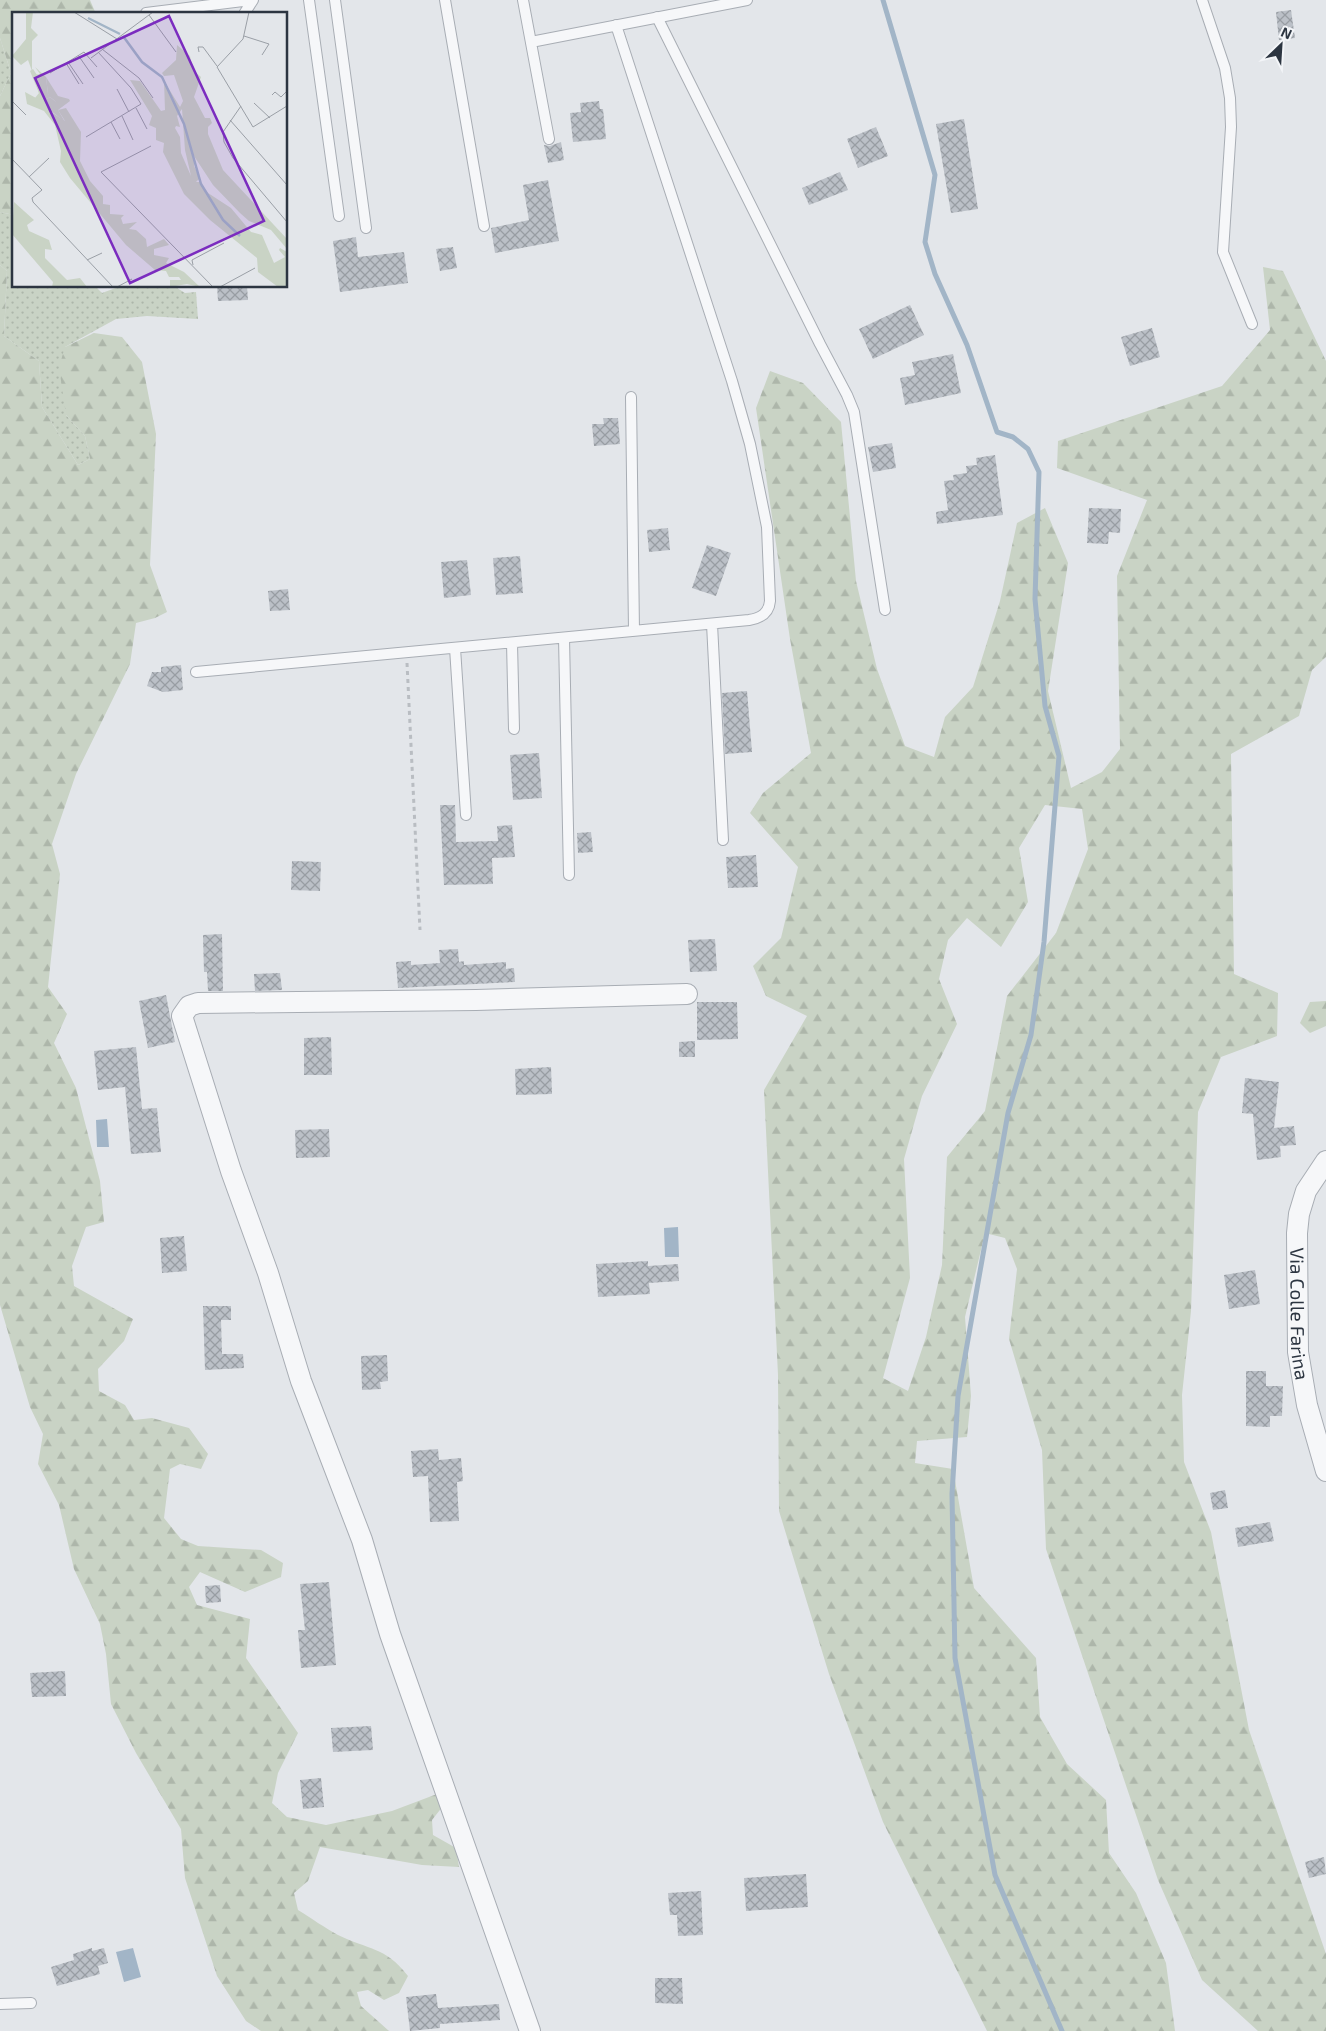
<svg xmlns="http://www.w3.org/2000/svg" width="1326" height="2031" viewBox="0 0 1326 2031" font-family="'Exo 2',sans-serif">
<defs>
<pattern id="grass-dots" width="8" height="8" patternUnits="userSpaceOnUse" patternTransform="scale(1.25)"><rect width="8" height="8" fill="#c9d3c5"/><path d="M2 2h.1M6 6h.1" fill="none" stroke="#adb6aa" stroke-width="1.8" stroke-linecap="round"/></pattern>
<pattern id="forest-firs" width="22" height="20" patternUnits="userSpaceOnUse" patternTransform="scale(1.25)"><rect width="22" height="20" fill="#c9d3c5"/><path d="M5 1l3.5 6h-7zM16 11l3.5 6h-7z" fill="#adb6aa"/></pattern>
<pattern id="building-cross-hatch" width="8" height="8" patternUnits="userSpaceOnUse" patternTransform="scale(1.25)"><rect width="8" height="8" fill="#bbc0c7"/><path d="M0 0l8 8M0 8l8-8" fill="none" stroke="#989da3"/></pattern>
</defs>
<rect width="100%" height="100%" fill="#e3e6ea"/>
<path fill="url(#grass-dots)" d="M0 38 11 73 0 96Z
M0 212 14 215V286H95L102 293 121 286H174L185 293 196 292 198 319 147 316 116 319 65 347 66 415 85 436 90 459 78 465 42 407 39 361 4 336 7 271 0 265Z"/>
<path fill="url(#forest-firs)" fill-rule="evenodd" d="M0 0H90L96 14H14V215L0 212V96L11 73 0 38Z
M0 265 7 271 4 336 39 361 42 407 78 465 90 459 85 436 66 415 59 367 65 347 94 333 122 337 142 362 156 434 150 565 167 612 155 618 136 623 130 664 76 774 52 844 60 874 48 987 67 1014 54 1043 76 1088 100 1181 104 1222 86 1227 72 1266 74 1286 133 1319 124 1341 98 1369 99 1391 125 1405 134 1420 152 1418 189 1428 208 1454 201 1469 180 1464 170 1469 164 1518 181 1539 198 1546 261 1550 283 1563 281 1577 245 1592 200 1572 189 1587 197 1605 250 1619 246 1658 298 1733 278 1773 272 1803 287 1817 326 1825 392 1811 437 1794 443 1806 432 1820 433 1835 456 1848 459 1867 422 1865 320 1847 308 1881 294 1893 298 1910C311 1918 325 1928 338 1935 368 1950 385 1946 408 1976L399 1993 384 2000 368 1990 357 1992 361 2006 389 2031H261L246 2021 217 1976 185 1878 181 1829 136 1753 111 1704 106 1654 100 1624 74 1569 59 1505 38 1464 43 1434 30 1407 0 1305Z
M1263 267 1283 271 1326 361V657L1312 670 1299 716 1231 754 1234 974 1278 993 1277 1036 1221 1057 1198 1112 1191 1311 1182 1395 1184 1462 1211 1532 1249 1730 1326 1954V2031H1258L1202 1980 1158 1880 1046 1549 1042 1450 1009 1339 1017 1269 1005 1238 985 1233 965 1317 971 1396 967 1437 917 1441 915 1463 953 1469 974 1588 1036 1658 1040 1717 1067 1764 1106 1800 1109 1853 1136 1893 1166 1963 1175 2031H987L883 1822 829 1674 779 1511 778 1375 764 1090 807 1016 766 996 753 966 781 938 798 867 750 813 763 793 811 753 790 639 756 408 770 371 803 383 841 422 856 581 877 669 905 746 934 757 945 717 973 687 1000 601 1017 523 1045 508 1068 563 1048 691 1071 788 1102 772 1120 749 1117 576 1147 500 1057 468 1058 441 1222 386 1270 330ZM1045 805 1082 809 1088 849 1056 933 1007 996 985 1111 947 1157 942 1265 926 1337 908 1391 883 1378 910 1278 904 1159 922 1096 957 1024 939 979 948 940 967 918 1001 947 1028 902 1019 848Z
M1326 1001V1026L1310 1033 1300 1023 1310 1002Z"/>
<path fill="#a2b5c7" d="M107 1119 109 1147H97L96 1120Z
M678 1227 679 1257H665L664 1228Z
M133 1948 141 1977 124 1982 116 1952Z"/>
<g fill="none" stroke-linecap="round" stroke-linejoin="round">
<path stroke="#a2b5c7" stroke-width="5" d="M883 0 935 175 925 242 935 274 967 345 997 432 1013 437 1028 449 1039 472 1035 599 1045 706 1059 756 1044 942 1031 1035 1008 1113 958 1396 952 1494 955 1658 995 1875 1062 2031"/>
</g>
<path fill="url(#building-cross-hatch)" d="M1291 10 1295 38 1279 40 1276 12Z
M599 101 600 109H603L606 139 573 142 570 113 581 112 580 103Z
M964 119 978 209 951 213 936 124Z
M876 127 888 156 858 168 847 139Z
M561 142 564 160 548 163 544 145 550 146Z
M840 172 848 190 809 205 802 188Z
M548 180 559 241 495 253 491 228 529 220 523 185Z
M356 237 358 257 404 252 408 283 340 292 333 241Z
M453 247 457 268 440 271 436 249Z
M217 286H247L248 300 218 301Z
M910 305 924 335 873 359 859 329Z
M1152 328 1160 357 1130 366 1121 337Z
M953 354 961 393 905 405 900 378 915 375 912 362Z
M603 418H618L620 444 594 446 592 424H604Z
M892 443 896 468 873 472 868 447Z
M995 455 1003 515 937 524 936 512 948 510 944 481 954 480 953 475 967 473 966 466 977 465 976 458Z
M1089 508 1121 509 1120 533 1109 532 1108 544 1087 543Z
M668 528 670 550 649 552 647 530Z
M707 545 731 553 716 596 692 588Z
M520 556 523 593 496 595 493 558Z
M467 560 471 595 444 598 441 562Z
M288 589 290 610 270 611 268 591Z
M181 665 183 690 163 692 147 686 152 672H161V667Z
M747 691 752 752 725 754 722 693Z
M539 753 542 798 513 800 510 755Z
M440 805H455L456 842 498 841 497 826 512 825 515 857 492 858 493 884 444 885Z
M591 832 593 852 578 853 577 833Z
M756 855 758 887 728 888 726 857Z
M292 861 321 862 320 891 291 890Z
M222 934 223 991H208L207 972H204L203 935Z
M715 939 717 971 690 972 688 940Z
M458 949 459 962 464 961V965L506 962V969L514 968 515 982 398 988 396 962 411 961V965L440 963 439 950Z
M280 973 282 990 255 991 254 974Z
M166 995 175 1042 148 1048 139 1001Z
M697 1002H737L738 1039 697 1040Z
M331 1037 332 1075H304V1038Z
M695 1041V1057H679V1042Z
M136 1047 142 1109 157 1108 161 1152 131 1154 125 1087 98 1090 94 1051Z
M551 1067 552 1094 516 1095 515 1069Z
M1245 1078 1279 1082 1274 1128 1294 1126 1296 1145 1280 1146 1281 1157 1257 1160 1253 1114 1242 1113Z
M329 1129 330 1157 296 1158 295 1130Z
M184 1236 187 1271 162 1273 160 1238Z
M648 1261V1266L678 1264 679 1281 649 1283 650 1294 598 1297 596 1264Z
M1255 1270 1260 1304 1229 1309 1224 1275Z
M203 1306H231V1320H221L222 1354H243L244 1368 205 1370Z
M387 1355 388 1381 380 1382 381 1389 362 1390 361 1356Z
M1246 1371H1266V1386H1283L1282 1416H1270V1427L1246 1426Z
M438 1449 439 1460 461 1458 463 1481 457 1482 459 1521 430 1522 428 1476 413 1477 411 1451Z
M1225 1490 1228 1508 1213 1510 1210 1493Z
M1270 1522 1274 1541 1238 1547 1235 1528Z
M329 1582 336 1665 301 1668 298 1630H305L300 1584Z
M220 1585 221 1602 206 1603 205 1586Z
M65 1671 66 1696 32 1697 30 1673Z
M371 1726 373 1750 333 1752 331 1728Z
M321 1778 324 1807 303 1809 300 1780Z
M1324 1857 1326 1874 1309 1878 1305 1862Z
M806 1874 808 1907 746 1911 744 1878Z
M701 1891 703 1935 678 1936 677 1915H670L668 1893Z
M92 1948V1951L104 1948 108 1963 98 1966 100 1974 57 1986 51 1967 74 1960 73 1954Z
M655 1978H682L683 2004 655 2003Z
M436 1994 438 2008 499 2004 500 2020 440 2024V2028L410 2031 406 1997Z"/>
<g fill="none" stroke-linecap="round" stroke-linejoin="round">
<g stroke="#a8adb4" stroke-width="12">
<path id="service" d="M309 0 339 216
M335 0 366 228
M445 0 484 226
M523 0 549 139
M1202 0 1225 68 1230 98 1231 127 1223 252 1252 324
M146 13 251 0
M244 14 253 0
M657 17 820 344 847 395 854 412 885 610
M531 42 747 0
M631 397 634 631
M712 624 723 840
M564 638 569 875
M512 643 514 729
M455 648 466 815
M196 672 749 620C761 618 769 613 770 601L767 527 750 444 732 381 616 25
M0 2004 31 2003"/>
</g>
<g stroke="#a8adb4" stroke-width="22">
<g id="minor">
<path id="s1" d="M1326 1161 1306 1191 1299 1214 1297 1233 1298 1352 1307 1405 1326 1471"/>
<path d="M530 2031 390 1634 362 1540 301 1381 268 1273 231 1171 182 1016 189 1006 198 1003 476 1000 687 994"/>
</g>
</g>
<path stroke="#b9bdc2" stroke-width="3" stroke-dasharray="4 4" stroke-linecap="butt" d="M407 663 420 930"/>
<use href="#service" stroke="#f6f7f9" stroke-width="10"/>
<use href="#minor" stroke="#f6f7f9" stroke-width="20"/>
</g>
<g text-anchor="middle" stroke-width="4" stroke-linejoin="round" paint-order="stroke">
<g font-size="19" fill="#2c3541" stroke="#f3f5f8">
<text dy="7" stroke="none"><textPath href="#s1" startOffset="160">Via Colle Farina</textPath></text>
</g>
</g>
<g transform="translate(12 12)">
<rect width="275" height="275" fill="#e3e6ea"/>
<path d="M21 57 25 63 24 69 28 73 29 85 33 88 38 85 44 90 36 82 34 65 46 84 57 87 58 89 46 98 53 110 23 86 27 81 18 59Z" fill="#c9d3c5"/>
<path d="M14 0H21L19 16 26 23 20 29V59L16 48 9 53 0 44 14 27ZM165 33 178 44 181 58 189 65 182 85 193 106H198L200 111 196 115V122L211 158 275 227V237L259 218 237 209 228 201 201 173 182 144V154L188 166 184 170H188L196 181 219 196 239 220 250 223 262 251 273 245 267 238 268 236 275 240V275H266L246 260 245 246 198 208 172 182 151 140 152 131 144 128V116L137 113 140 104 118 68 128 69 149 99 153 98 152 69 168 95 171 89 162 63 152 64 150 61 164 48ZM170 97 173 138 179 164 169 141 168 125 163 116 164 114 168 115 165 104ZM23 55 34 65 36 82 49 87 47 91 38 85 33 88 28 85 22 63 28 62ZM13 80 37 93 39 100 53 109 46 98 54 96 69 120 68 149 78 169 91 184V192L98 193V202L112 203 109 206 111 212 125 210 117 217 124 218 134 227 135 235 152 227 157 233 142 237V243L157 246 154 251 172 260 188 275 175 272 158 275V268H169L167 265H157L154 259 143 258 114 233 58 166 48 150 49 139 43 113 32 99 15 92ZM2 190 22 208 15 213 17 219 37 228 40 238 33 237V246L55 268 68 266 75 275H40L41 270 0 222Z" fill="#c9d3c5" fill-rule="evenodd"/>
<path fill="none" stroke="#a2b5c7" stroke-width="2.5" d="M76 6 108 22M111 24 130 50 150 65 172 112 189 172 211 208 228 224"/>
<path fill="none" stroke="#9a9fa6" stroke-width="1" d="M62 0 105 27M237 0 231 27 205 55 241 115 275 94M137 3 164 40M232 24 257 32 250 43M90 37 127 66 141 86M187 40 186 35H191L205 54M66 43 82 66M79 46 141 0M56 50 71 72M54 51 67 72M38 61 72 40 85 55M105 77 117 100M260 83 263 80 269 85 275 79M0 89 14 103M242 91 258 106M229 94 211 120 212 130 221 146 275 210M124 96 135 117M110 104 121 128M218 108 275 173M99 110 108 127M74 125 129 92 119 76 86 40M139 134 89 160 201 275M0 147 30 178 20 186 21 190 101 275M17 165 37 146M75 248 90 241M181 253 180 248 212 231M105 275 120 267M208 275 243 256"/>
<path fill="#7b2cbf" fill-opacity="0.15" stroke="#7b2cbf" stroke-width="2.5" d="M157 4 252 209 118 271 23 66Z"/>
<rect width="275" height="275" fill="none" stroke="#2c3541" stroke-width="2.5"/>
</g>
<g transform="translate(1281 45) rotate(25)" stroke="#f3f5f8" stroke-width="4" paint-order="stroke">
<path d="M0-4L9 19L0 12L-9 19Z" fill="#2c3541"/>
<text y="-8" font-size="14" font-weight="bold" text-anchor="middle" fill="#2c3541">N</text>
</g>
</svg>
